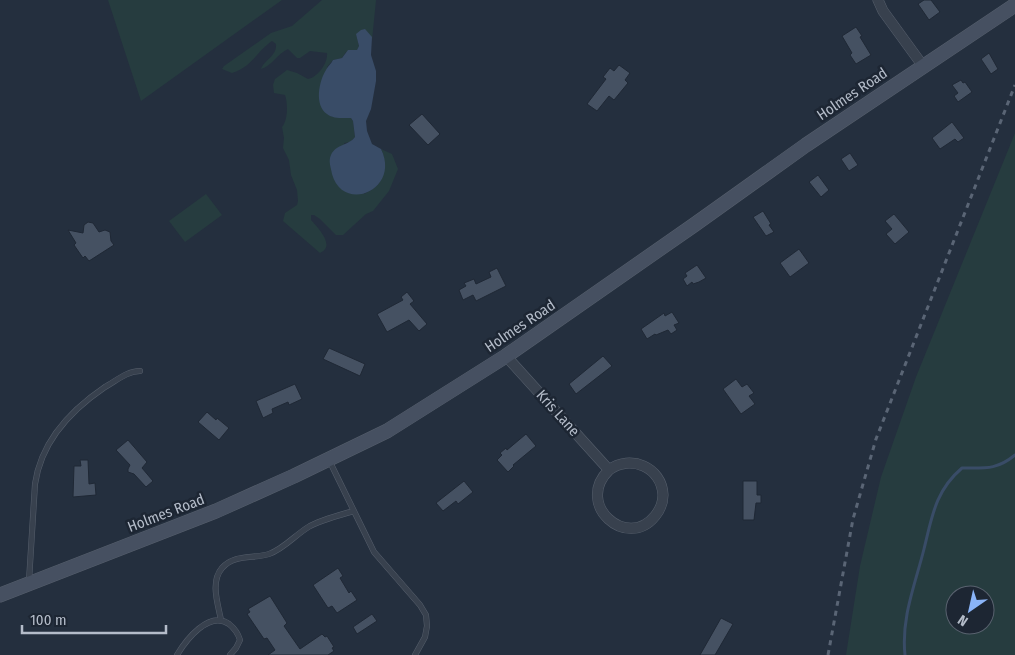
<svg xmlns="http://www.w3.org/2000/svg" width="1015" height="655" viewBox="0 0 1015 655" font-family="'Fira Sans Condensed',sans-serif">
<rect width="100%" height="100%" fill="#242f3e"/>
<path fill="#263c3f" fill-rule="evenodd" d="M108 0H282L141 101Z
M322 0H376L372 40V37L358 40 359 47 357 50 346 52 342 58 333 60 327 67 330 116 351 118 353 121 355 137 350 142 344 143 364 194C379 186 382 183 383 166 384 159 384 155 381 149L392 154 398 169 389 191 373 211 366 214 343 235H336L320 219 314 215H311V220C318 228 336 246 320 253L283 221 285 213 297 205 298 201 297 190 291 175 289 160 283 148 284 138 282 127C288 120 288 104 285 95L274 93 273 85 275 79 287 70 297 73 308 79C318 77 328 63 327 53L310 51 300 58H297L288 49C277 54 272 66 261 69 265 59 277 56 276 44L272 41C256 52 253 66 232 73L222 69 224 66 271 33 292 26Z
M1015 133V655H846L860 566 881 477 916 377ZM955 595H985V625H955Z
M206 194 222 215 185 242 169 221Z"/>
<path fill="#394c67" d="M365 29 372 37 371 55 376 71V81L371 109 366 121 367 131 372 144 381 149C401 190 343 214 332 174 331 168 328 161 331 155 336 144 348 146 355 137L353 121 351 118C343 118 333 119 327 114 314 105 319 81 326 70 328 66 331 64 333 60L342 58 348 50H357L359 46 356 34 361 30Z"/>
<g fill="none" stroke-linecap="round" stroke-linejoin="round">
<path stroke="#394c67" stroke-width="3" d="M905 655C901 618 915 585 924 549 932 517 935 491 962 468 985 468 997 470 1015 455"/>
</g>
<path fill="#455162" stroke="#1f2835" d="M924 0H931L940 12 929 20 918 4Z
M856 27 862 36 860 37 871 55 856 64 850 55 852 53 842 36Z
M989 53 998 69 991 74 981 59Z
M619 65 630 73 625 80 628 83 614 100 609 96 597 111 587 104 606 79 603 77 610 68 614 71Z
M961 80 963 83 965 82 972 92 958 102 954 96 958 93 952 85Z
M422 114 440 134 428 145 409 125Z
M952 122 964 138 958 142 955 139 940 149 932 138Z
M850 153 858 165 849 171 841 159Z
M818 175 829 190 821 197 809 182Z
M763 211 771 224 769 225 774 232 766 236 753 217Z
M894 214 909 232 895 244 886 234 892 229 885 221Z
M88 222 93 223 99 232 105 230 110 232 111 241 114 245 89 261 85 256 83 258 74 245 76 243 68 230 83 233 84 225Z
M799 249 809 263 790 277 780 263Z
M697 265 706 278 699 282 693 284 692 282 687 286 683 279 687 276 685 273Z
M497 268 506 286 476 301 473 295 463 300 459 290 466 286 464 283 474 279 476 284 491 277 489 272Z
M407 292 414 301 410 304 427 324 419 331 409 320 387 332 377 314 403 300 401 297Z
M672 312 679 323 674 325 677 330 671 334 668 330 656 335 655 334 647 339 641 329 664 313 665 316Z
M329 348 365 364 360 376 323 359Z
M603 356 612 366 576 394 569 384Z
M736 379 742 387 747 384 754 393 749 396 755 404 741 414 723 389Z
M295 384 302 399 289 405 288 402 272 409 273 413 263 418 256 401Z
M207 412 216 420 217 418 229 428 219 440 198 422Z
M526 434 536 446 513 465 514 466 508 472 497 460 502 455 500 453 506 448 507 450Z
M128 440 147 462 142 468 153 481 146 487 134 474 128 472V469L130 465 116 450Z
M80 460H88L89 484 95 483 96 495 73 497 74 466H81Z
M464 481 473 492 458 504 456 501 443 511 436 503Z
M743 481H757V495H761V503H756L754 520H743Z
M338 568 343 576 340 578 349 593 351 591 357 600 337 613 332 606 328 608 313 585Z
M270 596 287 623 284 626 300 649 322 634 325 637 327 636 334 647 332 648 334 651 328 655H268L275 650 267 638 264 639 247 614 250 612 248 609Z
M372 614 377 621 357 634 353 627Z
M721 618 733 624 715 655H700Z"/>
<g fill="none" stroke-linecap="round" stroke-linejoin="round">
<g stroke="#565f6c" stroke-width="6">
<path id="lane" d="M329 460 374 552 420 605 426 615 427 626 425 637 415 655
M29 581 35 484C41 442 71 410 105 387 116 381 127 371 140 371
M221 620C218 604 210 582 222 568 234 554 253 559 269 554 284 549 296 534 310 526 324 519 339 515 354 511
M177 655C186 640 209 610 229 624 234 628 238 633 240 640L236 648 230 655"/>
</g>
<g stroke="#565f6c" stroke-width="11">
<path id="street" d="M878 0 883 11 923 66
M506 356 609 470C630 454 662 467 663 495 663 503 660 510 655 516 627 551 574 504 609 470"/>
</g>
<g stroke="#565f6c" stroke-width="15">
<path id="secondary" d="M0 595 216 511 294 476 387 431 506 356 694 225 806 145 1015 5"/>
</g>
<use href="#lane" stroke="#38414e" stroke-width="5"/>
<use href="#street" stroke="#38414e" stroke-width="10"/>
<use href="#secondary" stroke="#465061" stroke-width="14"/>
<path stroke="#5a6575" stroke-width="3" stroke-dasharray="5 5" stroke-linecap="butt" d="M828 655 853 519 876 439 1015 85"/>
</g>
<g text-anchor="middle" stroke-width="5" stroke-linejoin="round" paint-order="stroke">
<g font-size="15" fill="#b4bcc9" stroke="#1d2633">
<text transform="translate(852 94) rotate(-34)" y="5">Holmes Road</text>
<text transform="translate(520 326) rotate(-34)" y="5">Holmes Road</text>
<text transform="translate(558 413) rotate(48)" y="5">Kris Lane</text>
<text transform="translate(166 513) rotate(-21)" y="5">Holmes Road</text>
</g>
</g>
<g transform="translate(970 610) rotate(214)"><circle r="24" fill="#1d2633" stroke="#59626f"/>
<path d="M0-4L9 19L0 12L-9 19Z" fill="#8ab4f8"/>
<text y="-8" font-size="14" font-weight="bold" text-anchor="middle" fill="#b4bcc9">N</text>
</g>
<path d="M22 625v8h144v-8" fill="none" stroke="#b4bcc9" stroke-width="2.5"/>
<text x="30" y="625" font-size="15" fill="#b4bcc9" stroke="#1d2633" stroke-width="4" paint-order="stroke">100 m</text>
</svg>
